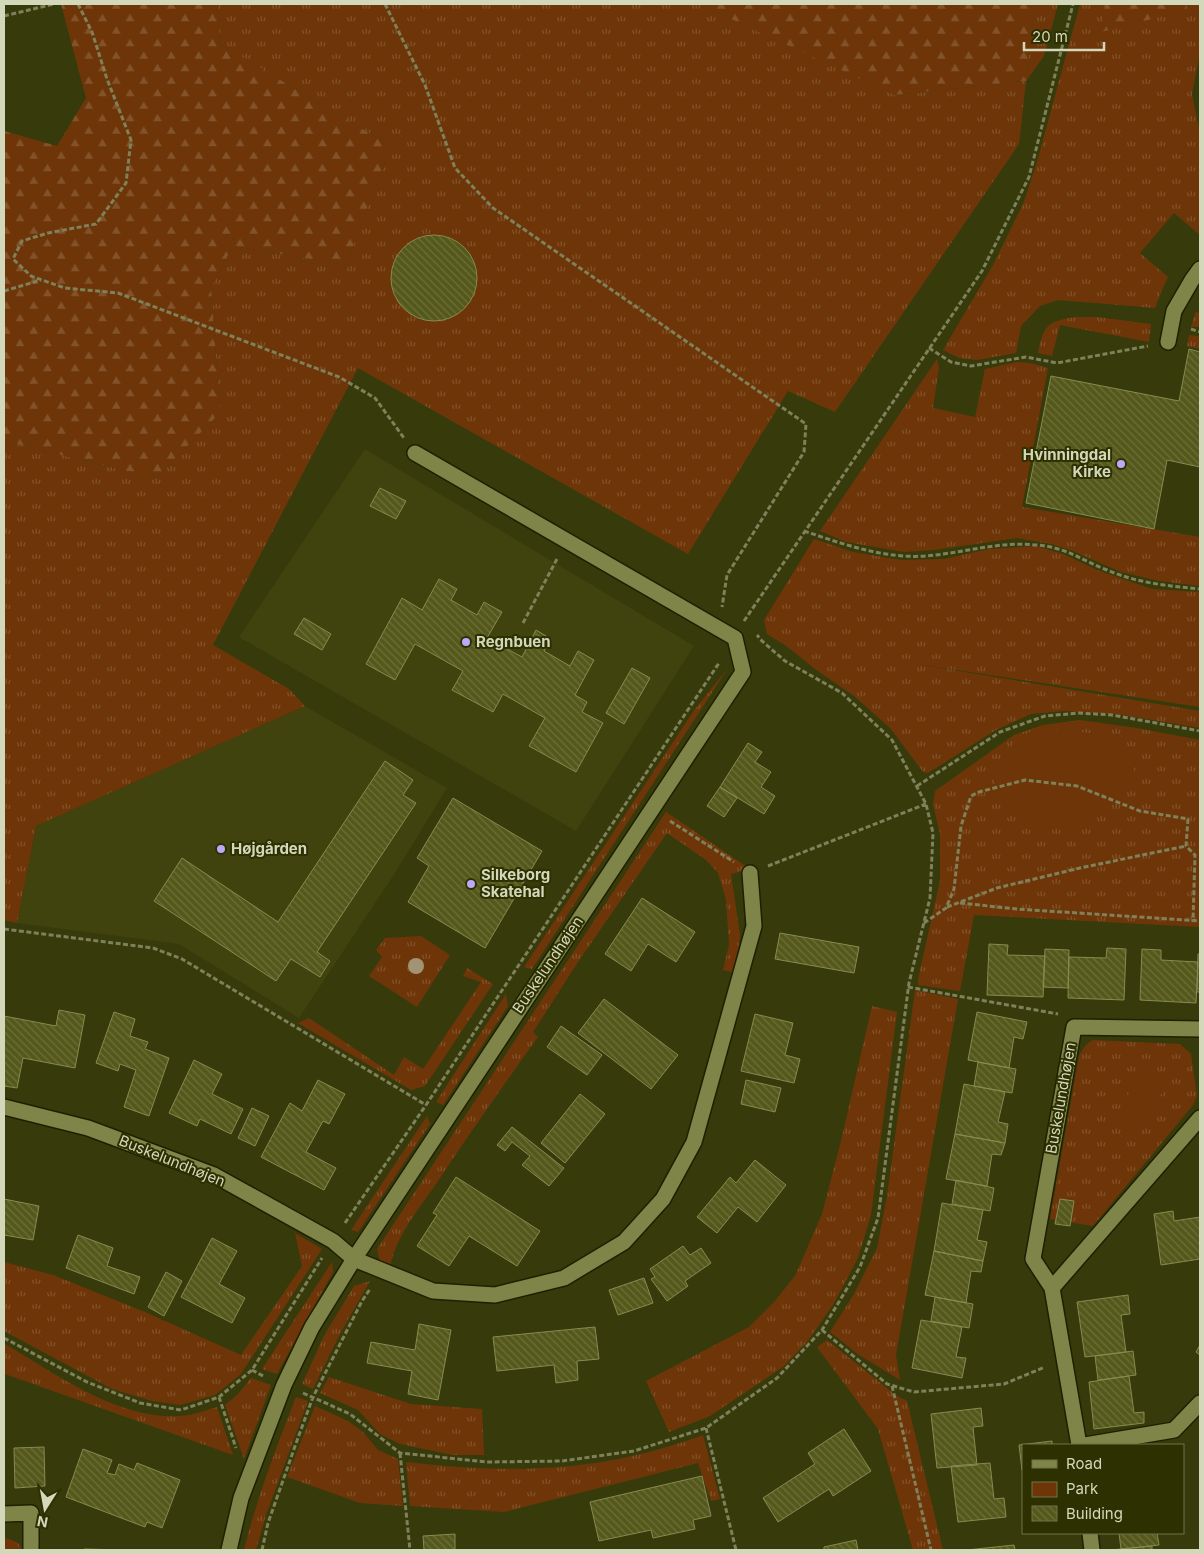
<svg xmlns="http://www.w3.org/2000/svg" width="1204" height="1554" viewBox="0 0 1204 1554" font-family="Inter,sans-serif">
<defs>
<pattern id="grass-tufts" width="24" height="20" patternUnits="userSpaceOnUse" patternTransform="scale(1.25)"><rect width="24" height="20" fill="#6e3608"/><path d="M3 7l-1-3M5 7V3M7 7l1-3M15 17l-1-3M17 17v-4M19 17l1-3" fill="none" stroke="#82522a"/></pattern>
<pattern id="forest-firs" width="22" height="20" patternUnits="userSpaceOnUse" patternTransform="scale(1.25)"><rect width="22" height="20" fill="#6e3608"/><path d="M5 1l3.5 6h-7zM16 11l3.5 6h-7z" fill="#82522a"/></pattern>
<pattern id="building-back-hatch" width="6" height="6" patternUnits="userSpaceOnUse" patternTransform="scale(1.25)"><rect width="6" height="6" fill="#54581b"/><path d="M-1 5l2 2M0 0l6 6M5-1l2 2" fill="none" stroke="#6c6f3a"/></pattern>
</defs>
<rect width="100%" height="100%" fill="#373a0b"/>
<path fill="#40430d" d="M365 449 694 646 576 831 239 637Z
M305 706 447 788 395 873 299 1018 179 944 17 923 36 826Z"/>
<path fill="url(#grass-tufts)" d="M217 4H699L896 95 1026 81 1035 4H1058L1044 56 1026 81 1019 144 835 412 788 391 688 554 358 368 213 645 289 689 305 706 36 826 17 923 4 920V441L156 478 220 413 211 287 233 246 346 265 391 146 220 44Z
M1080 4H1200V53L1192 94 1200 134V235L1174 213 1140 253 1168 277 1161 292 1155 308 1058 300 1040 306 1021 326 1016 353 977 360 959 358 943 350 993 265 1023 204 1037 162Z
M1196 311 1200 314V327H1191Z
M1076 317H1097L1151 324 1149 342 1060 325 1052 356 1038 353C1044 325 1047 321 1076 317Z
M1189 335 1200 336V349L1187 346Z
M937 359 939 367 933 408 975 417 985 369 1017 362 1030 363 1048 368 1022 507 1200 537V586L1159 581 1121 572 1073 551 1051 544 1017 538 934 550 904 552 846 542 820 531Z
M814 539 853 552 901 560 944 559 989 549 1036 546 1063 554 1097 570 1152 589 1200 592V707L911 663 1200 711V728L1116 714 1064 711 1031 714 996 730 928 773 923 772 891 729 854 696 815 669 785 645 767 634 764 620Z
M728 668 532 969 524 967 695 709Z
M1080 720 1137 728 1200 740V927L974 915 960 991 918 985V979L940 881V834L933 804 935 791 1014 735 1043 725Z
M666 812 750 869 731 874 740 935 735 973 723 970 729 945 726 899 718 873 706 860 667 833 578 962 533 1032 538 1037C503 1086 469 1134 436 1184 418 1210 396 1236 390 1267L380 1263 377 1249Z
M421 936 450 955 417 1007 369 976 382 957 376 950 385 938Z
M467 968 493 984 425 1086 411 1090 298 1023 309 1018 394 1075 404 1057 423 1069 481 982 463 976Z
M915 990 958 999 896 1355 900 1380 859 1355 830 1332 854 1294 877 1248 887 1196Z
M506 994 508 1006 443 1105 436 1102Z
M872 1006 897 1012 871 1215 858 1258 833 1305 807 1342 783 1367 710 1416 669 1432 646 1381 749 1327 774 1302 795 1276 822 1214 841 1141Z
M1093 1040 1180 1044 1191 1054 1197 1096 1193 1105 1093 1226 1050 1219 1079 1056C1083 1049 1086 1043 1093 1040Z
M427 1116 430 1124 358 1232 351 1230Z
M295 1233 322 1249 241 1374 215 1395 180 1405 152 1401 112 1389 4 1331V1262L53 1275 145 1312 241 1355 302 1266Z
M332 1262 333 1272 277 1374 262 1369Z
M370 1281 341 1332 313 1389 302 1384 325 1334 354 1286Z
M827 1340 897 1396 907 1401 943 1550H913L878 1429 817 1347Z
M5 1344C56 1374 125 1425 188 1415 197 1414 208 1409 217 1407L233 1455 5 1374Z
M329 1377 411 1404 482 1409 484 1455H453L400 1444 380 1434 358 1410 320 1393Z
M251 1378 271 1385 244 1459 225 1405 238 1394Z
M296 1397 308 1401 266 1515 256 1550H244C257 1498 276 1448 296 1397Z
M315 1406 348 1421 363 1432 378 1450 398 1459 403 1506 360 1503 287 1477Z
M703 1435 720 1499 711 1501 698 1463 504 1512 410 1506 406 1462C513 1474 600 1473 703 1435Z
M4 1538C11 1539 20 1542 22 1550H4Z"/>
<path fill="url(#forest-firs)" d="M61 4H217L220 44 391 146 346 265 233 246 211 287 220 413 156 478 4 441V131L57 146 86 98Z
M699 4H1035L1026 81 895 95Z
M1105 4H1187V10L1101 32Z"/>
<path fill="#6e3608" d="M1065 729 1094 734 1128 746 1136 760 1132 780 1108 807 1073 828 1037 827 1010 812 994 786 997 762 1013 744 1032 730Z
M1157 1070 1168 1085 1136 1128 1114 1117 1142 1073Z"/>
<path fill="url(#building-back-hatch)" stroke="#868b50" d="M391 278a43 43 0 1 1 86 0a43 43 0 1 1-86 0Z
M1189 349 1200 352V467L1167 460 1154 529 1026 503 1051 376 1179 401Z
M380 488 406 501 396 519 370 506Z
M439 579 457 589 451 600 477 615 484 602 502 612 487 638 522 657 536 630 551 639 544 651 570 666 578 651 594 660 575 695 587 702 582 712 603 723 576 772 529 746 545 718 503 694 493 712 452 690 463 671 415 644 395 680 366 664 402 598 422 610Z
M304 618 331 634 322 650 294 634Z
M632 668 650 678 624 724 606 713Z
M748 743 762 752 755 762 771 772 761 787 775 796 764 814 720 787Z
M385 761 413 780 403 795 416 803 317 952 330 961 320 977 291 959 276 981 154 901 182 858 278 922Z
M720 787 737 798 724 817 707 806Z
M453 798 542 851 485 948 408 902 429 866 417 858Z
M642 898 695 932 676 962 648 944 631 971 605 954Z
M780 933 859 947 854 973 775 959Z
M989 944 1008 945 1007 955 1045 956 1043 997 987 995Z
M1107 948 1126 949 1124 1000 1068 998 1069 957 1106 958Z
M1045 949 1069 950 1068 988 1043 987Z
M1142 949 1161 950V960L1198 962 1196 1003 1140 1000Z
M1198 954H1200V992H1197Z
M604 999 678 1055 651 1089 578 1033Z
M59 1010 85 1015 75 1068 23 1058 17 1088 4 1086V1016L56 1026Z
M114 1012 135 1019 130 1036 148 1042 145 1049 169 1058 149 1116 124 1107 136 1070 120 1064 118 1071 96 1063Z
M977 1012 1027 1022 1023 1039 1014 1037 1009 1068 968 1060Z
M755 1014 793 1023 785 1055 800 1059 794 1083 741 1071Z
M561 1026 602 1055 587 1075 547 1047Z
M194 1060 222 1074 212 1094 243 1109 231 1134 200 1119 197 1126 169 1113Z
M978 1062 1016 1069 1012 1093 974 1086Z
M318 1080 345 1094 329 1124 323 1121 306 1152 336 1168 324 1190 261 1157 290 1103 302 1111Z
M746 1080 781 1088 775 1112 741 1104Z
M964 1084 1005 1092 998 1122 1008 1124 1005 1143 955 1134Z
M580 1094 605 1114 565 1163 541 1143Z
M252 1108 269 1116 255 1146 238 1138Z
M512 1127 564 1168 549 1186 522 1165 530 1156 512 1142 505 1151 497 1145Z
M955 1134 1005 1143 1001 1155 992 1154 987 1186 946 1179Z
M755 1160 786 1185 757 1222 738 1207 717 1233 697 1217 730 1177 736 1183Z
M456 1177 540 1231 517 1266 469 1236 449 1266 417 1246 437 1215 433 1213Z
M956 1180 994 1188 990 1211 952 1204Z
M4 1199 39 1206 33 1240 4 1235Z
M1060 1199 1074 1201 1070 1226 1055 1224Z
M942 1203 983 1210 977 1240 987 1242 983 1261 934 1251Z
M1173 1211 1174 1221 1200 1217V1259L1161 1265 1154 1214Z
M78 1235 113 1248 107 1266 140 1277 134 1294 66 1268Z
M212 1238 237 1251 219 1284 245 1298 232 1323 181 1297Z
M683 1246 690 1255 701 1248 711 1263 685 1281 688 1286 667 1301 651 1279 655 1277 650 1269Z
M934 1251 983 1261 981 1272 971 1271 966 1303 925 1295Z
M166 1272 182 1281 164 1316 148 1307Z
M644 1278 653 1303 618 1315 609 1290Z
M1128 1295 1130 1314 1121 1315 1126 1352 1085 1357 1077 1302Z
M935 1297 973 1304 969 1328 931 1321Z
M921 1320 962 1327 956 1357 966 1358 962 1378 912 1368Z
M419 1324 451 1330 438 1400 408 1394 412 1371 367 1363 371 1342 415 1350Z
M595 1327 599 1359 577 1361 578 1380 556 1383 554 1365 497 1371 493 1337Z
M1200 1345V1355L1196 1352Z
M1133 1351 1136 1375 1098 1380 1095 1356Z
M1129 1376 1134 1413 1144 1412V1423L1094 1429 1089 1382Z
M981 1408 983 1426 973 1427 977 1465 937 1468 931 1414Z
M844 1429 871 1471 833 1496 829 1489 778 1522 763 1498 815 1464 808 1453Z
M1052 1441V1445H1023L1022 1470 1019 1445Z
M44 1447 45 1486 15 1488 14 1448Z
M83 1449 112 1460 107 1473 115 1475 119 1464 134 1470 137 1463 180 1480 162 1528 147 1522 145 1527 66 1497Z
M990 1463 994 1499 1004 1498 1006 1517 958 1522 951 1466Z
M702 1476 711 1516 693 1520 695 1529 653 1538 651 1530 599 1541 590 1502Z
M1119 1533H1157L1159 1545 1121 1549Z
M455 1534V1550H424L423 1536Z
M856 1540 858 1550H824V1547Z
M1014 1545 1015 1550H967Z
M1152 1546V1550H1112L1121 1549Z
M84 1549 124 1550H84Z"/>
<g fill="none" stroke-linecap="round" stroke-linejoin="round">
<g stroke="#1f2002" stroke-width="18">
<path id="minor" d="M1168 342 1174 311 1192 280 1200 269
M4 1107 88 1128 214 1175 333 1241 354 1259 433 1291 495 1295 564 1278 624 1242 663 1199 694 1142 754 926 750 873
M1052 1288 1200 1118
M1079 1445 1052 1288 1033 1259 1074 1027 1200 1029
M1085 1445 1174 1430 1200 1403
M4 1514 31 1513V1550
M1090 1533 1092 1550
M229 1550 241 1498 284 1385 312 1327 354 1259 743 672 735 638 415 453"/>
</g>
<path stroke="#7e815a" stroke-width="3" stroke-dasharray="5 2.5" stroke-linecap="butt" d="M78 4 92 32 107 79 131 140 126 183 96 224 48 233 22 241 13 259 31 276 42 280 65 288 118 293 339 377 375 398 404 438
M385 4 425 85 455 168 493 208 806 424 804 452 727 575 722 607
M4 16 54 4
M4 291 41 280
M1191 329 1200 332
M929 348 951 362 971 366 1026 357 1057 363 1148 346
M804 531C843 544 884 559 926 556 963 553 999 541 1036 545 1066 547 1081 560 1107 570 1137 583 1168 586 1200 589
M744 621 982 271 1029 177 1073 4
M523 623 557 559
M917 786 1000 732 1045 716 1079 713 1112 715 1200 731
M670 821 734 862
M768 866 926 804
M960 903 1017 909 1200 921
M947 907 997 888 1080 868 1186 846
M924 923 946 908 954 889 961 826 971 796 979 792 1025 780 1077 786 1140 811 1188 819 1186 846 1195 855 1193 921
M4 929 153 948 182 959 426 1105
M908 987 1058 1014
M345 1223 426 1105 719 663
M822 1330 887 1384 914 1392 1004 1384 1045 1367
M4 1338 87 1382 140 1403 181 1410 219 1397 252 1370 322 1258
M252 1370 265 1377
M892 1386 931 1550
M303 1393 350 1414 400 1453 487 1462 562 1461 634 1451 706 1428 777 1378 822 1330 860 1267 878 1218 909 983 930 898 933 833 926 804 892 740 842 693 785 661 762 641 757 635
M219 1397 236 1448
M706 1428 736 1550
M400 1453 410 1550
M262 1550 268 1523 299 1435 313 1397 362 1301 370 1289"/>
<use href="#minor" stroke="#7f8449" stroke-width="15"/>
</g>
<circle fill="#a29375" cx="416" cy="966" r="8"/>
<g fill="#baaaf7" stroke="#2d3000" stroke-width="2">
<circle cx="1121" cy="464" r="5"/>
<circle cx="466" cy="642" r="5"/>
<circle cx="221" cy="849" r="5"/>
<circle cx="471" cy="884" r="5"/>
</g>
<g text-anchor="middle" stroke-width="4" stroke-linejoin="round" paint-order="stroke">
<g font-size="15" font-weight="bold" fill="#d4d8ba" stroke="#2d3000" text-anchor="start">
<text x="1111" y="460" text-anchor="end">Hvinningdal<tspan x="1111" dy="17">Kirke</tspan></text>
<text x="476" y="647">Regnbuen</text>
<text x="231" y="854">Højgården</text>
<text x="481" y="880">Silkeborg<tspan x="481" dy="17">Skatehal</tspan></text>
</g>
<g font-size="15" fill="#d4d8ba" stroke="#2d3000">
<text transform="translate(548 965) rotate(-56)" y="5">Buskelundhøjen</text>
<text transform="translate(1061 1098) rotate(-80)" y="5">Buskelundhøjen</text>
<text transform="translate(172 1161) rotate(22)" y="5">Buskelundhøjen</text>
</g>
</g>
<rect width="1204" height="1554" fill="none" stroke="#d4d8ba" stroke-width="10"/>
<rect x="1022" y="1444" width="162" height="90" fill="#2d3000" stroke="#70734a"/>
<rect x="1032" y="1460" width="25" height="8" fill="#7f8449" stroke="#70734a"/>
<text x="1066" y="1469" font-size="15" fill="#d4d8ba">Road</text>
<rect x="1032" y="1482" width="25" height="15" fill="#6e3608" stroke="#70734a"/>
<text x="1066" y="1494" font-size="15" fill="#d4d8ba">Park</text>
<rect x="1032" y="1506" width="25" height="15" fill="url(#building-back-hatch)" stroke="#70734a"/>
<text x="1066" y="1519" font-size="15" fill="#d4d8ba">Building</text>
<g transform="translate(45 1509) rotate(191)" stroke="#2d3000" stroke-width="4" paint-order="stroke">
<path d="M0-4L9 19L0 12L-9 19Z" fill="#d4d8ba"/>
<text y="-8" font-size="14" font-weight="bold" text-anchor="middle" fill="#d4d8ba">N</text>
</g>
<path d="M1024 42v8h80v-8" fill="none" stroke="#d4d8ba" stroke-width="2.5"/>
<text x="1032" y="42" font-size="15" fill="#d4d8ba" stroke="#2d3000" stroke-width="4" paint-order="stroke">20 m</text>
</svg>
